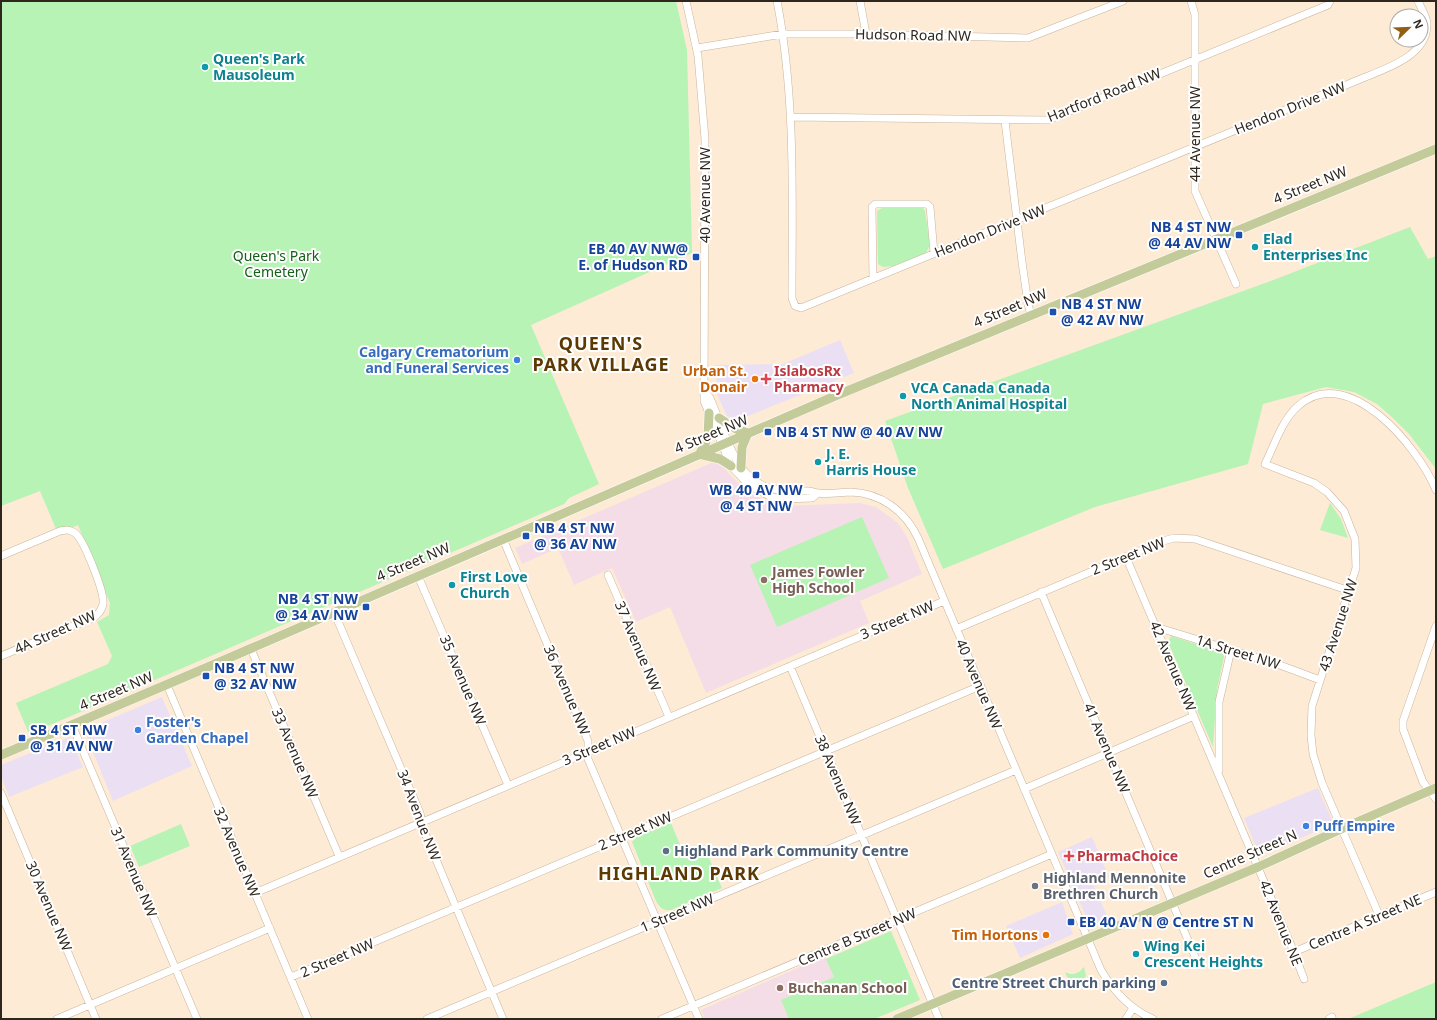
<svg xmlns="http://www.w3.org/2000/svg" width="1437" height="1020" viewBox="0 0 1437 1020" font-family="'Noto Sans',sans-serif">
<rect width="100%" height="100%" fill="#fdebd6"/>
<path fill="#ebdff3" d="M840 340 854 373 738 420 727 416 717 394 716 365 783 364Z
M162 697 192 766 113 801 84 730Z
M70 737 83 767 9 797 1 776V765Z
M1318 788 1332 820 1331 825 1261 855 1259 854 1244 818Z
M1092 837 1109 877 1093 884 1108 918 1090 926 1058 852Z
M1062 902 1073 934 1020 958 1006 926Z"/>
<path fill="#f5dde7" d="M711 463 719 464 724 468 742 487 750 493 773 504 782 506 860 503 876 507 898 523 907 537 922 574 860 601 869 623 706 693 670 607 636 622 612 568 574 585 558 548 522 564 515 548Z
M825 956 834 977 781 1000 789 1019H705L701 1010Z"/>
<path fill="#b6f3b4" d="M1 1H676L687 50 692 253 531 325 599 484 569 498 564 504 29 734 16 703 108 664 112 656 97 622 109 615 110 603 78 525 71 528 56 529 40 491 1 506Z
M882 208H923L925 211 930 245 926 253 893 266 883 267 878 264 877 211Z
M1410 227 1428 259 1436 256V469L1409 434 1393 418 1377 404 1354 392 1326 387 1263 404 1248 464 1095 507 943 569 908 488 885 421 1276 279Z
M1330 503 1341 519 1348 538 1320 530Z
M862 517 889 578 777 627 750 565Z
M1171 636 1223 653 1224 657 1217 689 1213 747 1168 642Z
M671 823 686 859 706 851 722 888 671 910C663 911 660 908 656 901L632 842 636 837Z
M181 824 190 846 139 867 130 846Z
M891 931 920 1000 874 1019H789L781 1000 834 977 826 959Z
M1084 967 1086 976C1079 985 1068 983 1065 972 1073 976 1078 974 1084 967Z
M1436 982V1019H1348Z"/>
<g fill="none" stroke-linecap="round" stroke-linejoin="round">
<g stroke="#c8b49b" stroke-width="8">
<path id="minor" d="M686 1 698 56 705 139 704 401 731 466 749 485 771 497 784 499 812 498 818 493
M777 1C796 99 792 199 792 298L795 306 801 308 1351 83C1377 71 1428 59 1427 24 1427 17 1421 8 1418 1
M860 1 866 34
M1191 1 1195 15V191L1236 284
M697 48 783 34H866L1028 38 1123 1
M791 117 1048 120 1328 5 1330 1
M1005 121 1022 262 1028 304 1031 315
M873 278 872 207 875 204H927L930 207 934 253
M705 391 710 398C718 416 732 459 745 472 767 494 781 490 809 491 812 491 815 493 818 493 829 495 841 492 851 492 881 493 905 511 918 538L1101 970C1114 992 1130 1009 1153 1019
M503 539 588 741V759L699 1019
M1 556 60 531C66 530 70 529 75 533 84 540 105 593 103 604 102 610 99 613 95 617L1 656
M1126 557 1291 945 1304 979
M608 575 669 717
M418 576 508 785
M1041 592 1196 959
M334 612 420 813 424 831 503 1019
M1436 626 1403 721V729L1423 782 1436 799
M1156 627 1277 664 1320 680
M956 629 1163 541 1174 538 1195 539 1350 591
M251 649 339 856
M790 666 939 1019
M167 685 308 1019
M72 725 197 1019
M1219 770V702L1231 650
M1024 789 1194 716
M1 793 96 1019
M255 893 944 601
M1379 915 1322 783 1313 754 1311 735 1312 706 1356 568 1355 539 1344 511 1327 492 1314 483 1265 464C1274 446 1282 420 1298 406 1348 361 1419 448 1436 490
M1294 952 1436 892
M291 977 980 686
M57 1019 270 928
M427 1019 1016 770
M662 1019 1052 854
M1126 1019 1133 1008
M1329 1019 1332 1017"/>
</g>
<g stroke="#fff" stroke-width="10">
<path id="major" d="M719 418 736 429 748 433
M700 453 708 438 709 413
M699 454 720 459 731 466
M741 468 742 447 748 433
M1 755 208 667 835 396 1436 149
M897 1019 1258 867 1350 825 1436 788"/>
</g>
<use href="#minor" stroke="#fff" stroke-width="7"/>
<use href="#major" stroke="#c4cb9a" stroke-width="9"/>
</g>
<g fill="#0f9aa8" stroke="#fff" stroke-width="1.5">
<circle cx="205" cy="67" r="4"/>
<circle cx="1255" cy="247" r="4"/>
<circle cx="903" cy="396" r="4"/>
<circle cx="818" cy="462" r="4"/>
<circle cx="452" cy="585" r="4"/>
<circle cx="1136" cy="954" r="4"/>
</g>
<g fill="#1a4fb4" stroke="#fff" stroke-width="1.5">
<rect x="1235" y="231" width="8" height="8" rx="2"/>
<rect x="692" y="253" width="8" height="8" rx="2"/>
<rect x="1049" y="308" width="8" height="8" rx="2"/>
<rect x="764" y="428" width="8" height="8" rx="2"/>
<rect x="752" y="471" width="8" height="8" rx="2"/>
<rect x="522" y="532" width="8" height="8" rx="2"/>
<rect x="362" y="603" width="8" height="8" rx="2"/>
<rect x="202" y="672" width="8" height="8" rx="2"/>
<rect x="18" y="734" width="8" height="8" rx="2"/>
<rect x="1067" y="918" width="8" height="8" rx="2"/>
</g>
<g fill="#3f7fe0" stroke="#fff" stroke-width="1.5">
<circle cx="517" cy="360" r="4"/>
<circle cx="138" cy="730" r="4"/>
<circle cx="1306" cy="826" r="4"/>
</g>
<g fill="#e8710a" stroke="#fff" stroke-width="1.5">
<circle cx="755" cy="379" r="4"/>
<circle cx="1046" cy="935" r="4"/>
</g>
<g fill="#e0444e" stroke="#fff" stroke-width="1.5">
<path d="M764 373h4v4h4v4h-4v4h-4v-4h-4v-4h4z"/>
<path d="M1067 850h4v4h4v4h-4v4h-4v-4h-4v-4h4z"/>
</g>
<g fill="#8d6e63" stroke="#fff" stroke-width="1.5">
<circle cx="764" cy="580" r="4"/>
<circle cx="780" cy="988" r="4"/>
</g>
<g fill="#5c6f8a" stroke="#fff" stroke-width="1.5">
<circle cx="666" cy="851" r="4"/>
<circle cx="1164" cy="983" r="4"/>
</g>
<circle fill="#6b7280" stroke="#fff" stroke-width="1.5" cx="1035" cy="886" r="4"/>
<g text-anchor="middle" stroke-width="4" stroke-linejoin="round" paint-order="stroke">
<g font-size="14" fill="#2f271e" stroke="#fff">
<text transform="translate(913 35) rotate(1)" y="5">Hudson Road NW</text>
<text transform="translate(1104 95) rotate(-22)" y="5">Hartford Road NW</text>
<text transform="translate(1290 108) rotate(-22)" y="5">Hendon Drive NW</text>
<text transform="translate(1195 134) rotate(-90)" y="5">44 Avenue NW</text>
<text transform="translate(1310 185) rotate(-22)" y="5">4 Street NW</text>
<text transform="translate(705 195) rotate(-90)" y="5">40 Avenue NW</text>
<text transform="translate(990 231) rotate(-22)" y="5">Hendon Drive NW</text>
<text transform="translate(1010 308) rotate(-23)" y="5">4 Street NW</text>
<text transform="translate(711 434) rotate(-23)" y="5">4 Street NW</text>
<text transform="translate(1128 556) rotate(-22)" y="5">2 Street NW</text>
<text transform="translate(413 562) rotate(-23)" y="5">4 Street NW</text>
<text transform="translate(897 620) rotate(-23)" y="5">3 Street NW</text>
<text transform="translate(1338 625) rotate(-72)" y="5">43 Avenue NW</text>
<text transform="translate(55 632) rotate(-24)" y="5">4A Street NW</text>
<text transform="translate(638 646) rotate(67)" y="5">37 Avenue NW</text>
<text transform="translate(1238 652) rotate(17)" y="5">1A Street NW</text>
<text transform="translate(1173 666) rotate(67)" y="5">42 Avenue NW</text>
<text transform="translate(463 680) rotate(67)" y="5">35 Avenue NW</text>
<text transform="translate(979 684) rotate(67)" y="5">40 Avenue NW</text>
<text transform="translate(567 690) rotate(67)" y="5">36 Avenue NW</text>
<text transform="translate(116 691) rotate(-23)" y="5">4 Street NW</text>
<text transform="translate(599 746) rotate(-23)" y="5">3 Street NW</text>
<text transform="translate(1107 748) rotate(67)" y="5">41 Avenue NW</text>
<text transform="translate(295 753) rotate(67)" y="5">33 Avenue NW</text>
<text transform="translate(838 780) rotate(67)" y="5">38 Avenue NW</text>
<text transform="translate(419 815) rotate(69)" y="5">34 Avenue NW</text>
<text transform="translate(635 831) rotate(-23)" y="5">2 Street NW</text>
<text transform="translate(237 852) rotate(67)" y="5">32 Avenue NW</text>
<text transform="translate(1250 854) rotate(-24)" y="5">Centre Street N</text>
<text transform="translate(134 872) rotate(67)" y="5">31 Avenue NW</text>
<text transform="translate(49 906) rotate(67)" y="5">30 Avenue NW</text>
<text transform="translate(677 913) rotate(-23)" y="5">1 Street NW</text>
<text transform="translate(1365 922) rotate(-23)" y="5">Centre A Street NE</text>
<text transform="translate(1281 923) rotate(68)" y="5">42 Avenue NE</text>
<text transform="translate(857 937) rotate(-23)" y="5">Centre B Street NW</text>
<text transform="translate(337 958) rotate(-23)" y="5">2 Street NW</text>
</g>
<g font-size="14" font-weight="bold" fill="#0d838f" stroke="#fff" text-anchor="start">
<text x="213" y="64">Queen's Park<tspan x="213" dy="16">Mausoleum</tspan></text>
<text x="1263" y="244">Elad<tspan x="1263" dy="16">Enterprises Inc</tspan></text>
<text x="911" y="393">VCA Canada Canada<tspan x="911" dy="16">North Animal Hospital</tspan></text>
<text x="826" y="459">J. E.<tspan x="826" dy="16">Harris House</tspan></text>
<text x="460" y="582">First Love<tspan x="460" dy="16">Church</tspan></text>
<text x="1144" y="951">Wing Kei<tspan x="1144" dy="16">Crescent Heights</tspan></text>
</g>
<g font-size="14" font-weight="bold" fill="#164399" stroke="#fff" text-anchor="start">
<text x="1231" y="232" text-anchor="end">NB 4 ST NW<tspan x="1231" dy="16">@ 44 AV NW</tspan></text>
<text x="688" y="254" text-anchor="end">EB 40 AV NW@<tspan x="688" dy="16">E. of Hudson RD</tspan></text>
<text x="1061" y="309">NB 4 ST NW<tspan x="1061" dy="16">@ 42 AV NW</tspan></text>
<text x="776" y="437">NB 4 ST NW @ 40 AV NW</text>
<text x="756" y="495" text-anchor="middle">WB 40 AV NW<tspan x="756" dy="16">@ 4 ST NW</tspan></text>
<text x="534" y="533">NB 4 ST NW<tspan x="534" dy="16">@ 36 AV NW</tspan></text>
<text x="358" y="604" text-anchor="end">NB 4 ST NW<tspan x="358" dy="16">@ 34 AV NW</tspan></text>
<text x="214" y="673">NB 4 ST NW<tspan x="214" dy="16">@ 32 AV NW</tspan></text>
<text x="30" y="735">SB 4 ST NW<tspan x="30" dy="16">@ 31 AV NW</tspan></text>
<text x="1079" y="927">EB 40 AV N @ Centre ST N</text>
</g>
<g font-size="14" fill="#146019" stroke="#fff">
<text x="276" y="261">Queen's Park<tspan x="276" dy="16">Cemetery</tspan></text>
</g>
<g font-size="14" font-weight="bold" fill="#366cbe" stroke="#fff" text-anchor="start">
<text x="509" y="357" text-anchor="end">Calgary Crematorium<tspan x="509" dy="16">and Funeral Services</tspan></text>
<text x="146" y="727">Foster's<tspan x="146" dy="16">Garden Chapel</tspan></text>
<text x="1314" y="831">Puff Empire</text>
</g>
<g font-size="14" font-weight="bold" fill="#c56008" stroke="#fff" text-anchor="end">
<text x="747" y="376">Urban St.<tspan x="747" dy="16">Donair</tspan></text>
<text x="1038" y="940">Tim Hortons</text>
</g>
<g font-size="14" font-weight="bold" fill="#be3a42" stroke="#fff" text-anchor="start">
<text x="774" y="376">IslabosRx<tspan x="774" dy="16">Pharmacy</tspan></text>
<text x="1077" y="861">PharmaChoice</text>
</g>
<g font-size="14" font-weight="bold" fill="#785e54" stroke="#fff" text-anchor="start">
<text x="772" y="577">James Fowler<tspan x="772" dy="16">High School</tspan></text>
<text x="788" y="993">Buchanan School</text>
</g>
<g font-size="14" font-weight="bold" fill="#4e5e75" stroke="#fff" text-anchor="start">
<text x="674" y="856">Highland Park Community Centre</text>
<text x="1156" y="988" text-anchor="end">Centre Street Church parking</text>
</g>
<g font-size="14" font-weight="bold" fill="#5b616d" stroke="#fff" text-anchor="start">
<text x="1043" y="883">Highland Mennonite<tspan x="1043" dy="16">Brethren Church</tspan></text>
</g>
<g font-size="18" font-weight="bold" letter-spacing="1" fill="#5c3903" stroke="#fff">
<text x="601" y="350">QUEEN'S<tspan x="601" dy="21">PARK VILLAGE</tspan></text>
<text x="679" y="880">HIGHLAND PARK</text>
</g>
</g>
<rect width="1437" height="1020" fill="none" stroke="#2f271e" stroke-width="4"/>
<g transform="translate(1409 28) rotate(67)"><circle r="19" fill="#ffffff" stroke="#aca9a5"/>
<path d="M0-3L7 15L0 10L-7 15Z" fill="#935f12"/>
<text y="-6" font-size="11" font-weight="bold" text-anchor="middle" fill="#2f271e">N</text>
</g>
</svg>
